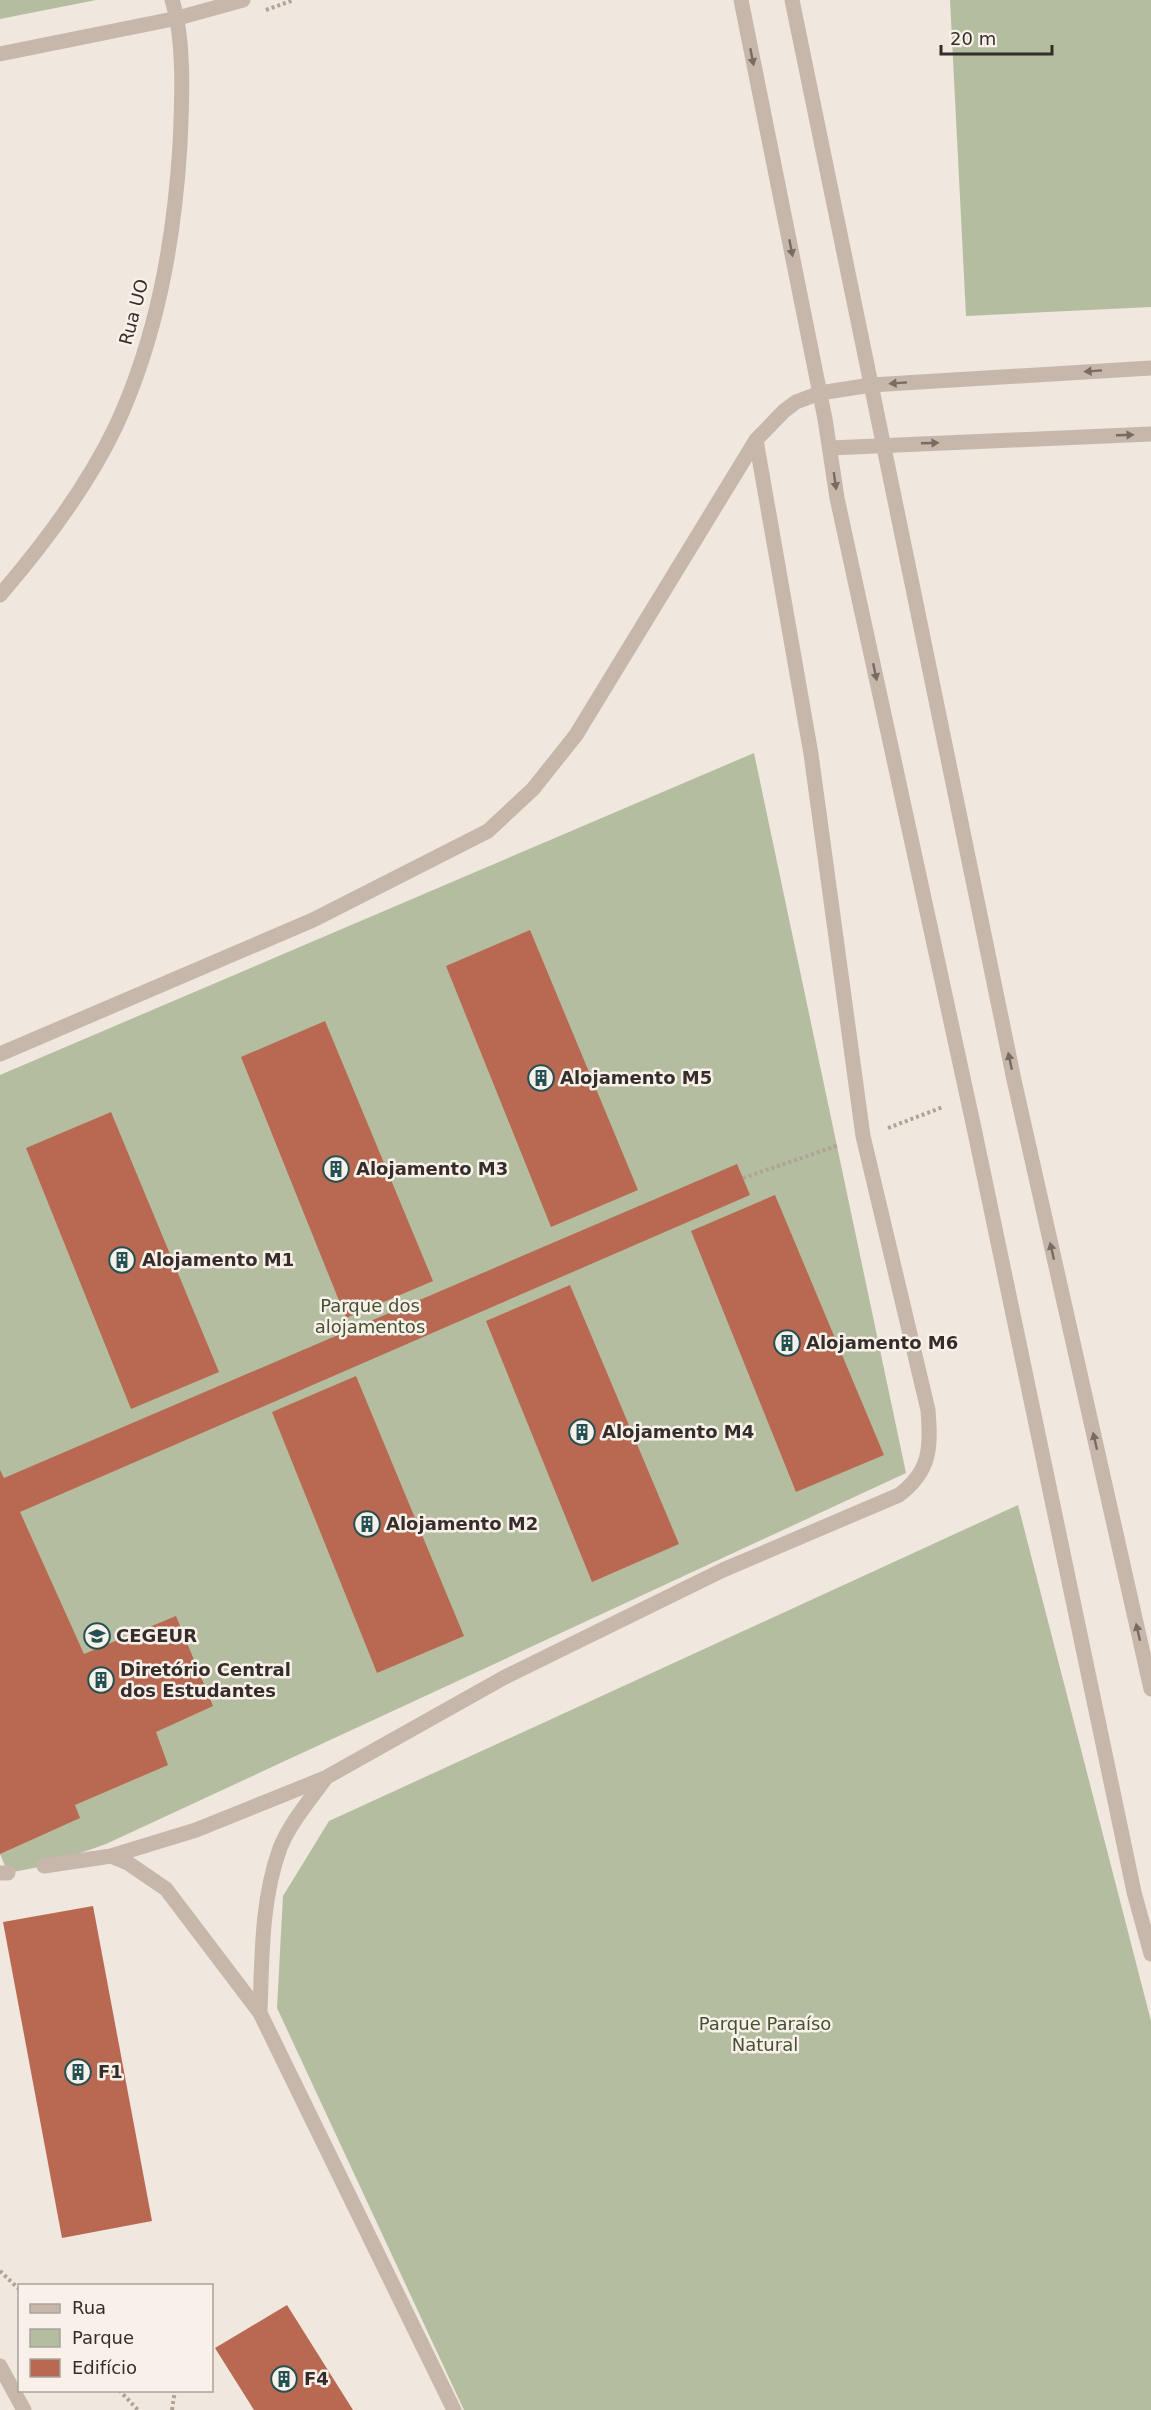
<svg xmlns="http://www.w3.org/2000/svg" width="1151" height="2410" viewBox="0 0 1151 2410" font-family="'DejaVu Sans',sans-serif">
<rect width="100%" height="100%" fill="#f0e7de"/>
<path fill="#b4bd9f" d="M0 0H96L0 19Z
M950 0H1151V307L966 316Z
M754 753 906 1473 106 1844 44 1866 8 1873 0 1854V1075Z
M1018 1505 1151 2021V2410H464L277 2008 283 1896 329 1821Z"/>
<path fill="#b96952" d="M530 930 638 1190 551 1227 446 966Z
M325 1021 433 1281 346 1318 241 1057Z
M111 1112 219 1372 131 1409 26 1148Z
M737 1164 750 1195 20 1512 84 1654 176 1616 213 1706 156 1732 168 1765 75 1805 80 1818 0 1854V1470L4 1478Z
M775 1195 884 1455 796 1492 691 1231Z
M570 1285 679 1544 592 1582 486 1321Z
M356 1376 464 1636 377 1673 272 1412Z
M93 1906 152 2221 62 2238 3 1922Z
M287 2305 353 2410H254L215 2348Z"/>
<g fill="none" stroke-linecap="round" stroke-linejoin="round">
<path stroke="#b2a195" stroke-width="4" stroke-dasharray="3 3" stroke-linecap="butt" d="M266 10 294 0
M888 1128 943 1107
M743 1178 839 1145
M0 2271 20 2290
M119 2390 138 2410
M172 2410 175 2390"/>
<path stroke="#c7b7ab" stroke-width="15" d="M741 0 825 419 837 498 974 1128 1134 1892 1151 1954
M792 0 1014 1080 1151 1689
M0 54 178 18 243 0
M830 448 1151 434
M0 1054 313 920 488 831 533 789 576 735 756 440 784 411 796 402 820 393 871 385 1151 368
M111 1856 128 1863 166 1889 260 2013 454 2410
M44 1866 111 1856 196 1830 325 1778 505 1677 723 1570 899 1495C931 1471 931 1447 928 1410L863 1136 811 754 756 440
M0 1873H8
M260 2013C262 1958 261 1900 280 1848 290 1823 309 1801 325 1779"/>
<path stroke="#c7b7ab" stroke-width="15" d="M0 2366 24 2410"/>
<path stroke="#c7b7ab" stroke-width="15" d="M0 595C44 544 87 487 116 426 157 337 174 242 180 145 182 102 185 40 172 0"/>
</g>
<defs><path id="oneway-solid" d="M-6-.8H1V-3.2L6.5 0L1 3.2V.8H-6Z" transform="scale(1.5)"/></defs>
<g fill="#776b64">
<use href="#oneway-solid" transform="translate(752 57) rotate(79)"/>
<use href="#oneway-solid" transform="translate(791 248) rotate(79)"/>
<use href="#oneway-solid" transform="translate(1093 371) rotate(176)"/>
<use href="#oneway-solid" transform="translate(898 383) rotate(176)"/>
<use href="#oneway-solid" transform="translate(1125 435) rotate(-2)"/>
<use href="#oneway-solid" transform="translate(930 443) rotate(-2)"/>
<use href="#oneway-solid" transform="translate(835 481) rotate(82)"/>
<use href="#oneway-solid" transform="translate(875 672) rotate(78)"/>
<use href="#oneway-solid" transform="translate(1010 1061) rotate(-102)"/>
<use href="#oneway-solid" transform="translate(1052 1251) rotate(-103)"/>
<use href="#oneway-solid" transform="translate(1095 1441) rotate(-103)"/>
<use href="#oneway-solid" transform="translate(1138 1632) rotate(-103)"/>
</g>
<defs>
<g id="building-ring" transform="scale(1.35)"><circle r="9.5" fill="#f8f1ea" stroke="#235153" stroke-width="1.5"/><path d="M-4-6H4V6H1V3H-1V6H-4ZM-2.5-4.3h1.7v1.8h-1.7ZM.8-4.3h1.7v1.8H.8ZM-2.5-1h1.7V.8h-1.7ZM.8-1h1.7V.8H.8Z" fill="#235153"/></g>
<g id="university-ring" transform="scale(1.35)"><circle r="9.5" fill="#f8f1ea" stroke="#235153" stroke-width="1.5"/><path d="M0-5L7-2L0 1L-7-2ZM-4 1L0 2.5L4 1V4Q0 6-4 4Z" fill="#235153"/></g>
</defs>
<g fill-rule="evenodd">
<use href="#building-ring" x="541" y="1078"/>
<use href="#building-ring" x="336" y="1169"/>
<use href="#building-ring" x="122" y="1260"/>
<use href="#building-ring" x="787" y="1343"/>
<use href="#building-ring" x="582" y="1432"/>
<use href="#building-ring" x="367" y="1524"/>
<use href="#university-ring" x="97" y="1636"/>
<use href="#building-ring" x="101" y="1680"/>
<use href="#building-ring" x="78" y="2072"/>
<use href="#building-ring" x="284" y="2379"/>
</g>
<g text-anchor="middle" stroke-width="5" stroke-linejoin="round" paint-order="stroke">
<g font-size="18" fill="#352d29" stroke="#f8f1ea">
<text transform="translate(134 312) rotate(-75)" y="6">Rua UO</text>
</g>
<g font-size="18" font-weight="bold" fill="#352d29" stroke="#f8f1ea" text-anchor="start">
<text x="560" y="1084">Alojamento M5</text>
<text x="356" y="1175">Alojamento M3</text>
<text x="142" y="1266">Alojamento M1</text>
<text x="806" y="1349">Alojamento M6</text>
<text x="602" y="1438">Alojamento M4</text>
<text x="386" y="1530">Alojamento M2</text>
<text x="116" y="1642">CEGEUR</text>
<text x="120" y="1676">Diretório Central<tspan x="120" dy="21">dos Estudantes</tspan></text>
<text x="98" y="2078">F1</text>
<text x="304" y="2385">F4</text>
</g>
<g font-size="18" fill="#465130" stroke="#f8f1ea">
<text x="370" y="1312">Parque dos<tspan x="370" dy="21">alojamentos</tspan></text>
<text x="765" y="2030">Parque Paraíso<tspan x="765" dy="21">Natural</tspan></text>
</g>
</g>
<rect x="18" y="2284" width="195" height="108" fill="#f8f1ea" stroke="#aaa39d" stroke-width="1.5"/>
<rect x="30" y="2304" width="30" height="9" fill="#c7b7ab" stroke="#aaa39d" stroke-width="1.5"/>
<text x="72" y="2314" font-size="18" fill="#352d29">Rua</text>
<rect x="30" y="2329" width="30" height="18" fill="#b4bd9f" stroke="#aaa39d" stroke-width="1.5"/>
<text x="72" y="2344" font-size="18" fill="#352d29">Parque</text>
<rect x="30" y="2359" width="30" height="18" fill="#b96952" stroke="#aaa39d" stroke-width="1.5"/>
<text x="72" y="2374" font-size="18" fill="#352d29">Edifício</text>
<path d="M941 45v9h111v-9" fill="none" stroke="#352d29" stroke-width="3"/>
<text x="950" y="45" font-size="18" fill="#352d29" stroke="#f8f1ea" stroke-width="4.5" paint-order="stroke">20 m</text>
</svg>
